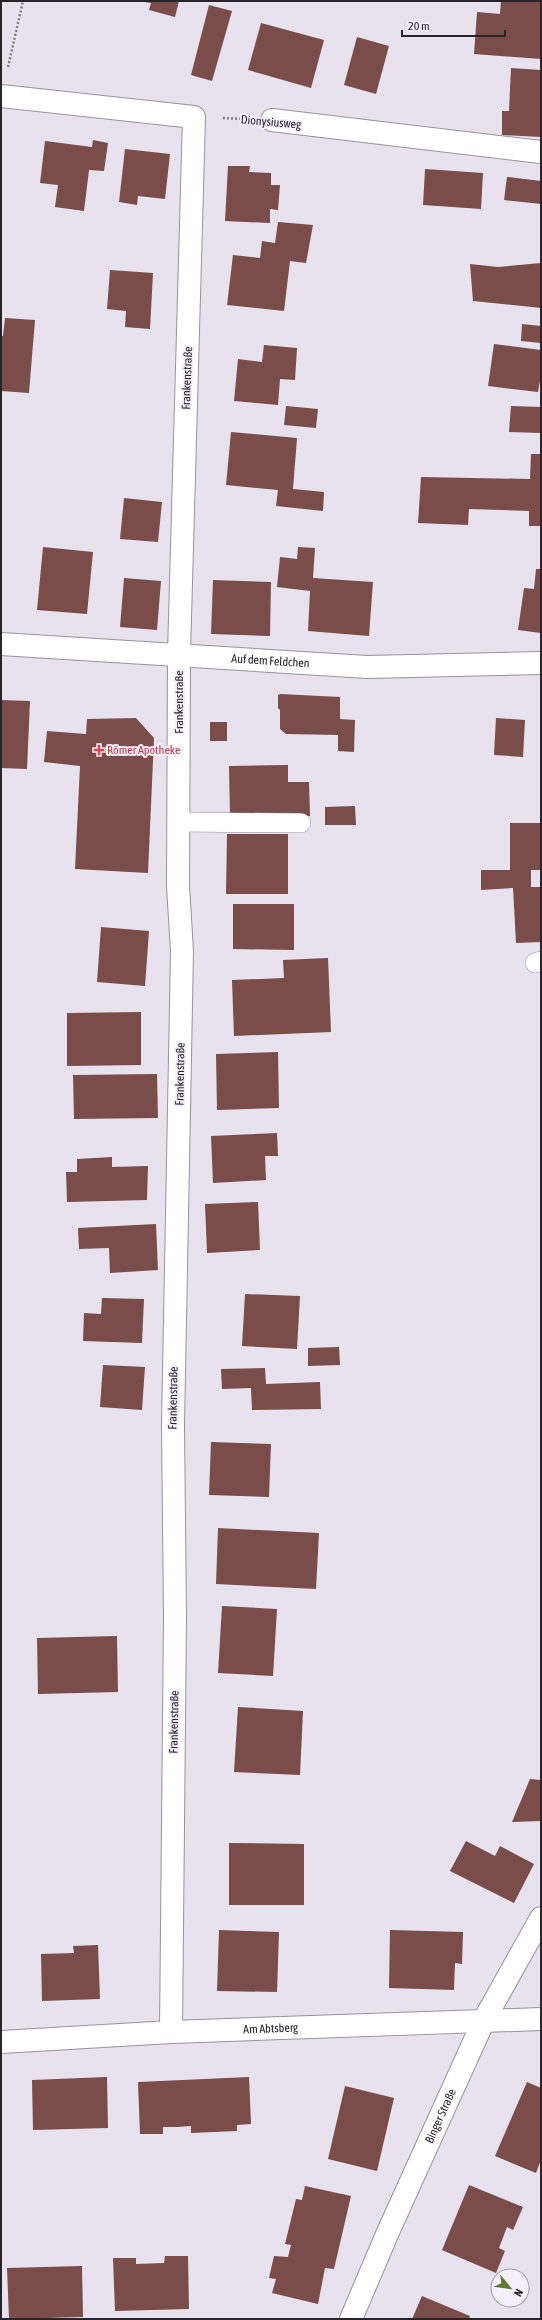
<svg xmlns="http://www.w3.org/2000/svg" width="542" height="2320" viewBox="0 0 542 2320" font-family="'Asap Condensed',sans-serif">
<rect width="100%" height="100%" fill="#e7e2ed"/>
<path fill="#7a4c4a" d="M179 1 175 17 149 10 151 3 144 2Z
M501 1H541V59L474 54 477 12 500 14Z
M209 5 232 11 212 81 191 75Z
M261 23 324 40 311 88 248 70Z
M357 37 389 46 376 94 344 85Z
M511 68 541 70V137L502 135V111H509Z
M93 140 108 143 104 171 89 170 84 211 55 207 58 185 40 183 45 141 92 147Z
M125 149 170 154 165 199 138 196 137 205 119 202Z
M228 166H250L249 172 271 173V185H280L278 210 270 209V223L225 221Z
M425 169 483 173 481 209 423 205Z
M507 177 541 181V204L504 200Z
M278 222 313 225 306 263 290 261 284 311 227 305 233 255 260 258 262 241 275 243Z
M541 263V308L473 301 470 264 498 267Z
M110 270 153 273 150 329 125 327 126 311 107 309Z
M5 318 35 320 29 393 1 391V336H3Z
M522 324 541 326V343L521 341Z
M494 344 541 350V375L538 392 488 386Z
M264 345 297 348 295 380 280 379 278 405 234 401 238 359 262 362Z
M286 406 318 409 316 428 284 425Z
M511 406 541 407V433L509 432Z
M231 432 297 438 293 489 324 492 323 511 276 506 278 490 226 485Z
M531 454H541V526H529V511L469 509 468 525 418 523 421 477 530 479Z
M124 498 162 502 158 542 120 539Z
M43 547 93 552 87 614 37 610Z
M298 547 315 548 313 578 373 582 369 636 308 631 310 591 277 587 280 557 297 559Z
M536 569H541V633L518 630 524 588 534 589Z
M124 578 161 581 157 630 120 627Z
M213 580 271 582 270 636 211 634Z
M280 694 340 697V719L355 720 354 752 338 751V735L286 734 280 729V710L278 708V695Z
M1 700 30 701 27 769 1 768Z
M136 718 154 738 148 873 75 869 80 766 44 762 47 731 86 734 87 719Z
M496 718 525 720 523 757 494 755Z
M210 722H227V741H210Z
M288 765V782H309L310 816 230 817 229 766Z
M355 806 356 825H325V807Z
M510 823H541V870H531V887H541V942L516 943 513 888 481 890V870H510Z
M227 834H288V894H226Z
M233 904H294V950L233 949Z
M101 927 149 931 145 986 97 982Z
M328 958 331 1032 234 1036 232 980 284 978 283 960Z
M141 1012V1065L67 1066V1013Z
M278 1052 279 1108 217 1110 216 1054Z
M157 1074 158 1118 74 1119 73 1075Z
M277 1133 278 1156H265L266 1180 213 1183 211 1136Z
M112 1157V1167L148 1166 147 1200 67 1202 66 1172H77V1159Z
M258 1202 260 1250 207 1253 205 1204Z
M156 1224 158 1270 110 1273 109 1248 79 1249 78 1228Z
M245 1294 300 1296 297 1349 242 1346Z
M102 1298 144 1299 142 1343 83 1341 84 1313 101 1314Z
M339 1347 340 1365 308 1366V1348Z
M103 1365 145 1367 142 1410 100 1407Z
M265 1368 266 1384 320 1382 321 1409 252 1410 251 1388 222 1389 221 1369Z
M211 1442 271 1444 269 1497 209 1495Z
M218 1528 319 1533 316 1589 216 1584Z
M222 1606 277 1609 273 1676 218 1673Z
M117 1636 118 1692 38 1694 37 1638Z
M238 1707 303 1711 300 1775 234 1772Z
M530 1779 541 1780V1821L512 1822Z
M466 1841 495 1856 500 1846 534 1864 514 1903 450 1871Z
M229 1843 304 1844V1905H229Z
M219 1930 279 1932 277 1992 217 1991Z
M390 1930 463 1932 462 1964 455 1963 454 1990 389 1988Z
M98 1945 100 1999 42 2001 41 1954 74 1953 73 1946Z
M107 2077 108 2128 33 2130 32 2080Z
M249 2077 251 2124 237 2125V2131L191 2133V2126L177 2127H163V2134H140L138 2082Z
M527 2082 541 2088V2160L536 2173 495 2156Z
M345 2086 394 2098 377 2171 328 2159Z
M469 2185 523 2207 513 2230 507 2227 499 2248 505 2251 496 2273 442 2250Z
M305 2186 351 2196 334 2269 325 2268 318 2304 272 2293 276 2279 269 2278 274 2256 288 2257 291 2245 285 2244 296 2199 302 2200Z
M165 2256H188L189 2309 115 2311 113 2258H136V2264L164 2263Z
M82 2266 83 2317 9 2319 7 2268Z
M422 2296 470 2316 469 2319H412Z"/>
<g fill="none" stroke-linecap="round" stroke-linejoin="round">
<g stroke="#97929d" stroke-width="20">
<path id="lane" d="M178 822 301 823
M535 963 541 961"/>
</g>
<g stroke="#97929d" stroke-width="24">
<g id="street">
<path d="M1 96 194 117 179 654 178 886 182 951 173 1425 175 1617 171 2032"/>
<path d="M272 120 541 152"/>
<path id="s1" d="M1 644 367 667 541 663"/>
<path id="s2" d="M1 2042 171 2032 541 2019"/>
<path id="s3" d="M351 2319 388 2232 484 2020 541 1918"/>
</g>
</g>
<path stroke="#7f7c83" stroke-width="2.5" stroke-dasharray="2 2" stroke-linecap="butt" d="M8 67 23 1
M223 118 244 119"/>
<use href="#lane" stroke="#fff" stroke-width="19"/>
<use href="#street" stroke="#fff" stroke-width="22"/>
</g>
<path fill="#e0444e" stroke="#f4effb" stroke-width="1.5" d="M97 744h4v4h4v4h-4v4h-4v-4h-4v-4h4z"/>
<g text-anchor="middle" stroke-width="4" stroke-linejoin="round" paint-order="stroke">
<g font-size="12" fill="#272529" stroke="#f4effb">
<text transform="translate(271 122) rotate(5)" y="4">Dionysiusweg</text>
<text transform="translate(187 378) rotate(-88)" y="4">Frankenstraße</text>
<text dy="4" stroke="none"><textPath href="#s1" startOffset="270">Auf dem Feldchen</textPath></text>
<text transform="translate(179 702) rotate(-90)" y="4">Frankenstraße</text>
<text transform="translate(180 1074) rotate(-89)" y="4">Frankenstraße</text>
<text transform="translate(173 1398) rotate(-89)" y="4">Frankenstraße</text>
<text transform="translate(174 1722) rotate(-89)" y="4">Frankenstraße</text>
<text dy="4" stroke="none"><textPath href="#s2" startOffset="270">Am Abtsberg</textPath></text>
<text dy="4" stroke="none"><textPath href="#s3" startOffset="222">Binger Straße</textPath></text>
</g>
<g font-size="12" fill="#be3a42" stroke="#f4effb" text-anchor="start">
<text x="107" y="754">Römer Apotheke</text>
</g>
</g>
<rect width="542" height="2320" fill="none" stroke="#272529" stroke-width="4"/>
<g transform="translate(510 2288) rotate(119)"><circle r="19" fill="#f4effb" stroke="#a29ea7"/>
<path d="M0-3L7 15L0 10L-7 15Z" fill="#5f7c32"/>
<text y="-6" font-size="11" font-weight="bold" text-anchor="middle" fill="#272529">N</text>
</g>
<path d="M402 30v6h103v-6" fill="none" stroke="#272529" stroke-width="2"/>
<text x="408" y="30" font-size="12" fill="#272529" stroke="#f4effb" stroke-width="3" paint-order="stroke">20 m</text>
</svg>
